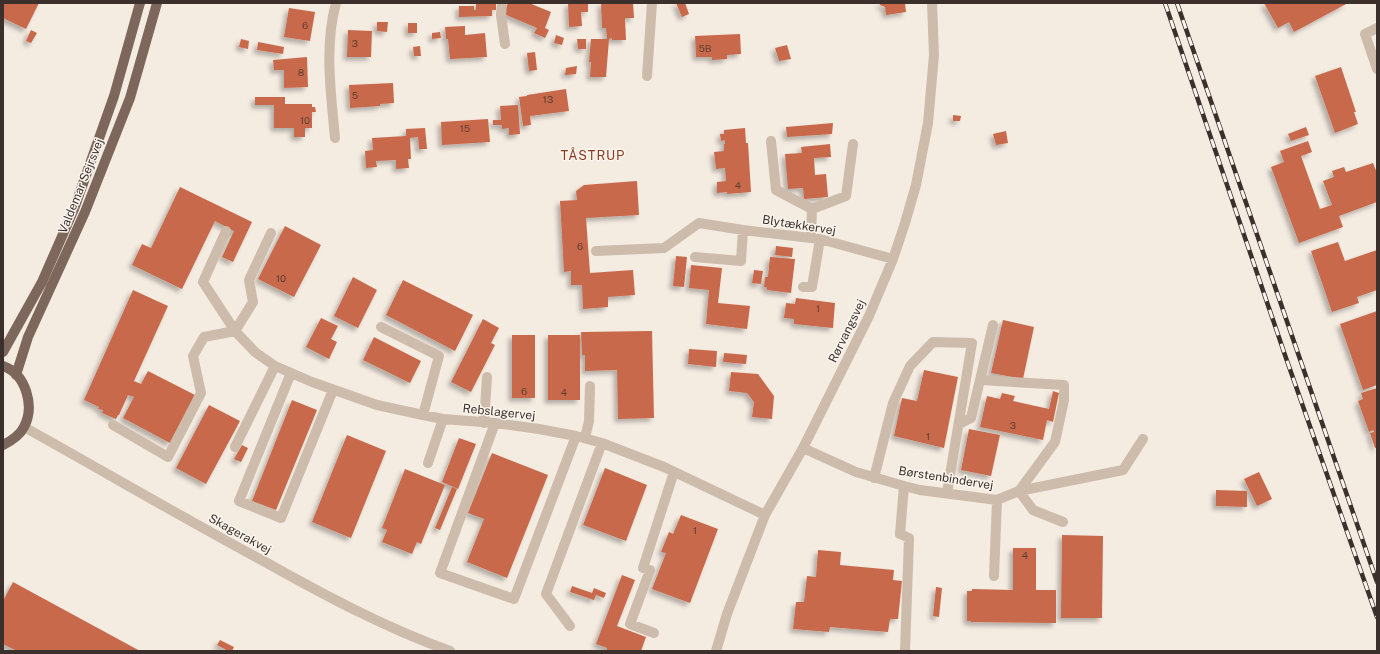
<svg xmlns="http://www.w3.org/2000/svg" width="1380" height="654" viewBox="0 0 1380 654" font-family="'Public Sans',sans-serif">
<defs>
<filter id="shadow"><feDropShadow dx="-3.5" dy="3.5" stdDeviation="2" flood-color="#0004"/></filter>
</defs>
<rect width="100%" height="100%" fill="#f4ebe1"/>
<path fill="#c8694b" filter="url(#shadow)" d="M3 3H39L26 29 3 18Z
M476 3H496V10H492V16L459 17V6H474V10H476Z
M508 3H529L551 12 545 28 549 30 545 38 534 33 537 28 504 14Z
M568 3H588V12H581L582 26 569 27Z
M601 3H633L634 18H625L626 40H612V38L609 39 606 77H590L591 62H589L591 39H607L606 28H602Z
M676 3H685L689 14 682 17Z
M879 3H905L906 12 886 15 885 7 880 5Z
M1264 3H1348L1294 32 1289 22 1278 28Z
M289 8 315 12 310 41 284 37Z
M377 22H388L387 32 377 31Z
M408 23H417V33H408Z
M465 26V35L485 33 487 57 450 59 448 39H446L445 27Z
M31 30 37 33 31 43 26 41Z
M348 30 372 31 371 57H347Z
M440 32 441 38 432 39V33Z
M740 34 741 54 727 55V59L712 60V57H696L695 36Z
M556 35 564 38 562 45 554 43Z
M241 39 249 41 248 49 239 47Z
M577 39H586V49H578Z
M258 42 284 47 283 54 257 50Z
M787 45 791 59 779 61 775 48Z
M420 46 421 56H414L413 47Z
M535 52 537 70 529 71 527 53Z
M307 57 308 87 284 88V70H274L273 60Z
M577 66 576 74 565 75 566 68Z
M1341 67 1356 112H1354L1358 124 1335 133 1315 76Z
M393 83 394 103 380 104V106L350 108 349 85Z
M566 89 569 111 530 116 531 125 523 126 519 97 527 96V95Z
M255 97H285V104H312V107H315L316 112H312V128H305V137H294V128H274V105H255Z
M518 105 520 134 509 135V128L502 129V125H493V120H501L500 106Z
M953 115 961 116 960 121H953Z
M488 119 490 142 442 145 441 122Z
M833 123 832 134 787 137 786 127Z
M1306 127 1309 135 1291 141 1288 134Z
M425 128 427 149H419L418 137 410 138 411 159H408L409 168 396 169V160L376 161 377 167 366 168 365 151 373 150 372 138 406 136V129Z
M745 128 746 143H748L751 192 727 194V192L717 193V182L726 181 725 168 716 169 714 152 724 151V144H725V140L721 141 720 134H724V130Z
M1006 131 1008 143 996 145 993 134Z
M1308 141 1312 152 1301 156 1320 209 1332 205 1323 181 1334 177 1332 171 1344 167 1346 172 1373 163 1377 173V202L1339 216 1343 227 1299 243 1271 167 1284 162 1280 151Z
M830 144 831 157 814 158 815 175 826 174 828 197 804 199 803 188 788 189 785 154 802 153 801 147Z
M637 181 639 215 586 218 590 273 633 270 635 295 608 297V307L583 309 582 285H571V271L564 272 560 201 577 200 576 191 584 185Z
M180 187 252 222 233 262 222 257 234 231 215 221 182 289 132 265 142 244 151 248Z
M285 226 321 245 294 297 258 279Z
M1338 242 1345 261 1377 250V290L1357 297 1359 303 1332 312 1311 251Z
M776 246 793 248 792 257 775 255Z
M676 256 687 257 684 287 673 286Z
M770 257 795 259 791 293 767 290V287H764L765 277H768Z
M691 265 722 268 718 303 750 306 747 329 706 324 709 290 689 288Z
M754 270 763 271 761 284 752 283Z
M353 277 377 290 358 328 334 316Z
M403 280 473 315 455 351 386 315Z
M133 290 168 306 134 381 141 384 148 371 195 395 170 443 123 418 134 397 128 395 119 415H118L116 419 102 413 103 410 98 409 99 407 84 400Z
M796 298 835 303 833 328 794 324V319L784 318 786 303 795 304Z
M1377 311V385L1363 390 1340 324Z
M321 318 338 326 331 339 337 342 329 359 306 347Z
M483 319 499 328 491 343 495 345 471 392 451 382Z
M1003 320 1034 327 1023 379 991 373Z
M652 331 654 418 618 419 617 370 585 371V355H582L581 332Z
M512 335H535V398H512Z
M548 335H580V400H548Z
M374 337 421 361 410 383 363 360Z
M689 349 717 351 716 367 688 364Z
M724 353 747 355 746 364 723 362Z
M924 370 958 377 944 448 894 436 902 398 917 401Z
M731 372 758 374 774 396 772 419 752 417 754 402 747 393 729 391Z
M1377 388V448H1375L1370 433 1374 432 1373 430 1369 432 1358 401 1363 399 1361 393Z
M1053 391 1059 393 1053 422 1047 420 1043 440 980 427 987 396 1000 399 1002 393 1015 396 1013 401 1049 409Z
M292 400 317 410 276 510 252 501Z
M209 405 240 421 206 484 176 468Z
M969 429 1000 435 991 476 961 470Z
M347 435 386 451 351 538 312 522Z
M459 438 476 444 458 489 442 482Z
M242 445 248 448 241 462 234 459Z
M492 453 548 475 507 578 467 562 484 519 468 513Z
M605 468 647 485 626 541 583 525Z
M405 469 445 485 421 544 417 542 412 554 382 542 387 530 382 528Z
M1259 472 1272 499 1257 506 1244 479Z
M452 487 457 489 440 530 435 528Z
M1216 490 1247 491V507L1216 506Z
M681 515 718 529 690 603 652 589 666 553 661 552 669 532 673 534Z
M1062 535 1103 536 1102 618H1061Z
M1013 548H1036V590H1056V623L971 622V621H967V591H972V589L1013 590Z
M818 550 841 552 840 565 894 570 893 580 902 581 898 619H890L888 632 830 627 829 632 793 629 796 602H804L807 576 816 577Z
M622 575 635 580 617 626 646 637 641 651H610L607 650V648L596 644Z
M13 582 140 651H17L3 644V601Z
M572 586 592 593 594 588 606 593 604 598 596 595 594 600 570 592Z
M936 587 942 588 939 617 933 616Z
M220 640 234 647 232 651H228L217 645Z"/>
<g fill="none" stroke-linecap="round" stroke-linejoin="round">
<path stroke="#cdbbac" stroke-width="10" d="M502 3 501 15 505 44
M1377 28 1365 34 1377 69
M647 76 652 3
M335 138C331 93 324 47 336 3
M771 141 776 190 812 209 811 238
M812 209 846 196 853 144
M226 231 203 282 235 331 255 352 275 366 312 382 377 405 423 415 443 419 495 423 539 429 576 436 602 443 664 467 765 515
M596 251 664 248 699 223 743 230 820 239 893 259
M695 257 741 261 743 230
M803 287H812L820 239
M381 327 439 356 423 415
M291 373 239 501 281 518 333 390
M980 380 1064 385V400L1055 442 1019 491
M484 423 487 377
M495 423 440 573 514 599 576 436
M959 424 971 418 993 325
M113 425 168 457 201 393 193 356 204 337 235 331 253 302 249 280 271 233
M24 427C105 472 185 519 267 563 326 596 386 628 450 651
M585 438 589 421 590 386
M235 447 275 366
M803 448 856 472 904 486 920 490 997 500 1019 491 1123 470 1143 439
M428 463 443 419
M874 478 893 403 910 366 933 342 972 343 947 493
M904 486 900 534 909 538 905 651
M1019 491 1033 510 1063 522
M994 576 997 500
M570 626 546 594 602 443
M654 633 630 624 650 570 643 568 674 472
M716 651 727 614 765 515 803 448 869 316 893 259 905 223 916 185 928 123 934 55 932 3"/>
<path stroke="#7d675c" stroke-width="10" d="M3 352 42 282 74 209 114 96 140 3
M3 366C26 374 35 406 24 427 20 435 11 441 3 445
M16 375 28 337 85 212 130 98 157 3"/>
<g stroke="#3b302b" stroke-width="4.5">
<path id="rail" d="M1165 3 1286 358 1377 617
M1177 3 1377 582"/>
</g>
<use href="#rail" stroke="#fbf5ee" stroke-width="3" stroke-dasharray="9" stroke-linecap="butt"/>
</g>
<g text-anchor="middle" stroke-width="3" stroke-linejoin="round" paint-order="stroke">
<g font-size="10" fill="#5e3e33">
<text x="305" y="29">6</text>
<text x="355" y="47">3</text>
<text x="705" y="52">5B</text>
<text x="301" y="76">8</text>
<text x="355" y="99">5</text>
<text x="548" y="103">13</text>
<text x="305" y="124">10</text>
<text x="465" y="132">15</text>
<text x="738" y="189">4</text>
<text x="580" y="250">6</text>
<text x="281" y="282">10</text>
<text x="818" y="312">1</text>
<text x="524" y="395">6</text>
<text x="564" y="396">4</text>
<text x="1013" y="429">3</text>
<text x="928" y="440">1</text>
<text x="695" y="534">1</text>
<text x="1025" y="559">4</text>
</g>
<g font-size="12" fill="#3b302b" stroke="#fbf5ee">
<text transform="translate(81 186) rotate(-68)" y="4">Valdemar Sejrsvej</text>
<text transform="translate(799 225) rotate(9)" y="4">Blytækkervej</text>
<text transform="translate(847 331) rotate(-64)" y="4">Rørvangsvej</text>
<text transform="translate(499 412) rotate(6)" y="4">Rebslagervej</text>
<text transform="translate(946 478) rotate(9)" y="4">Børstenbindervej</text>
<text transform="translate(240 534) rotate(29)" y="4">Skagerakvej</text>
</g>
<g font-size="13" letter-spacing="1" fill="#8c3b22" stroke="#fbf5ee">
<text x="593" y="160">TÅSTRUP</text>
</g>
</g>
<rect width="1380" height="654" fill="none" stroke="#3b302b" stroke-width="8"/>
</svg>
